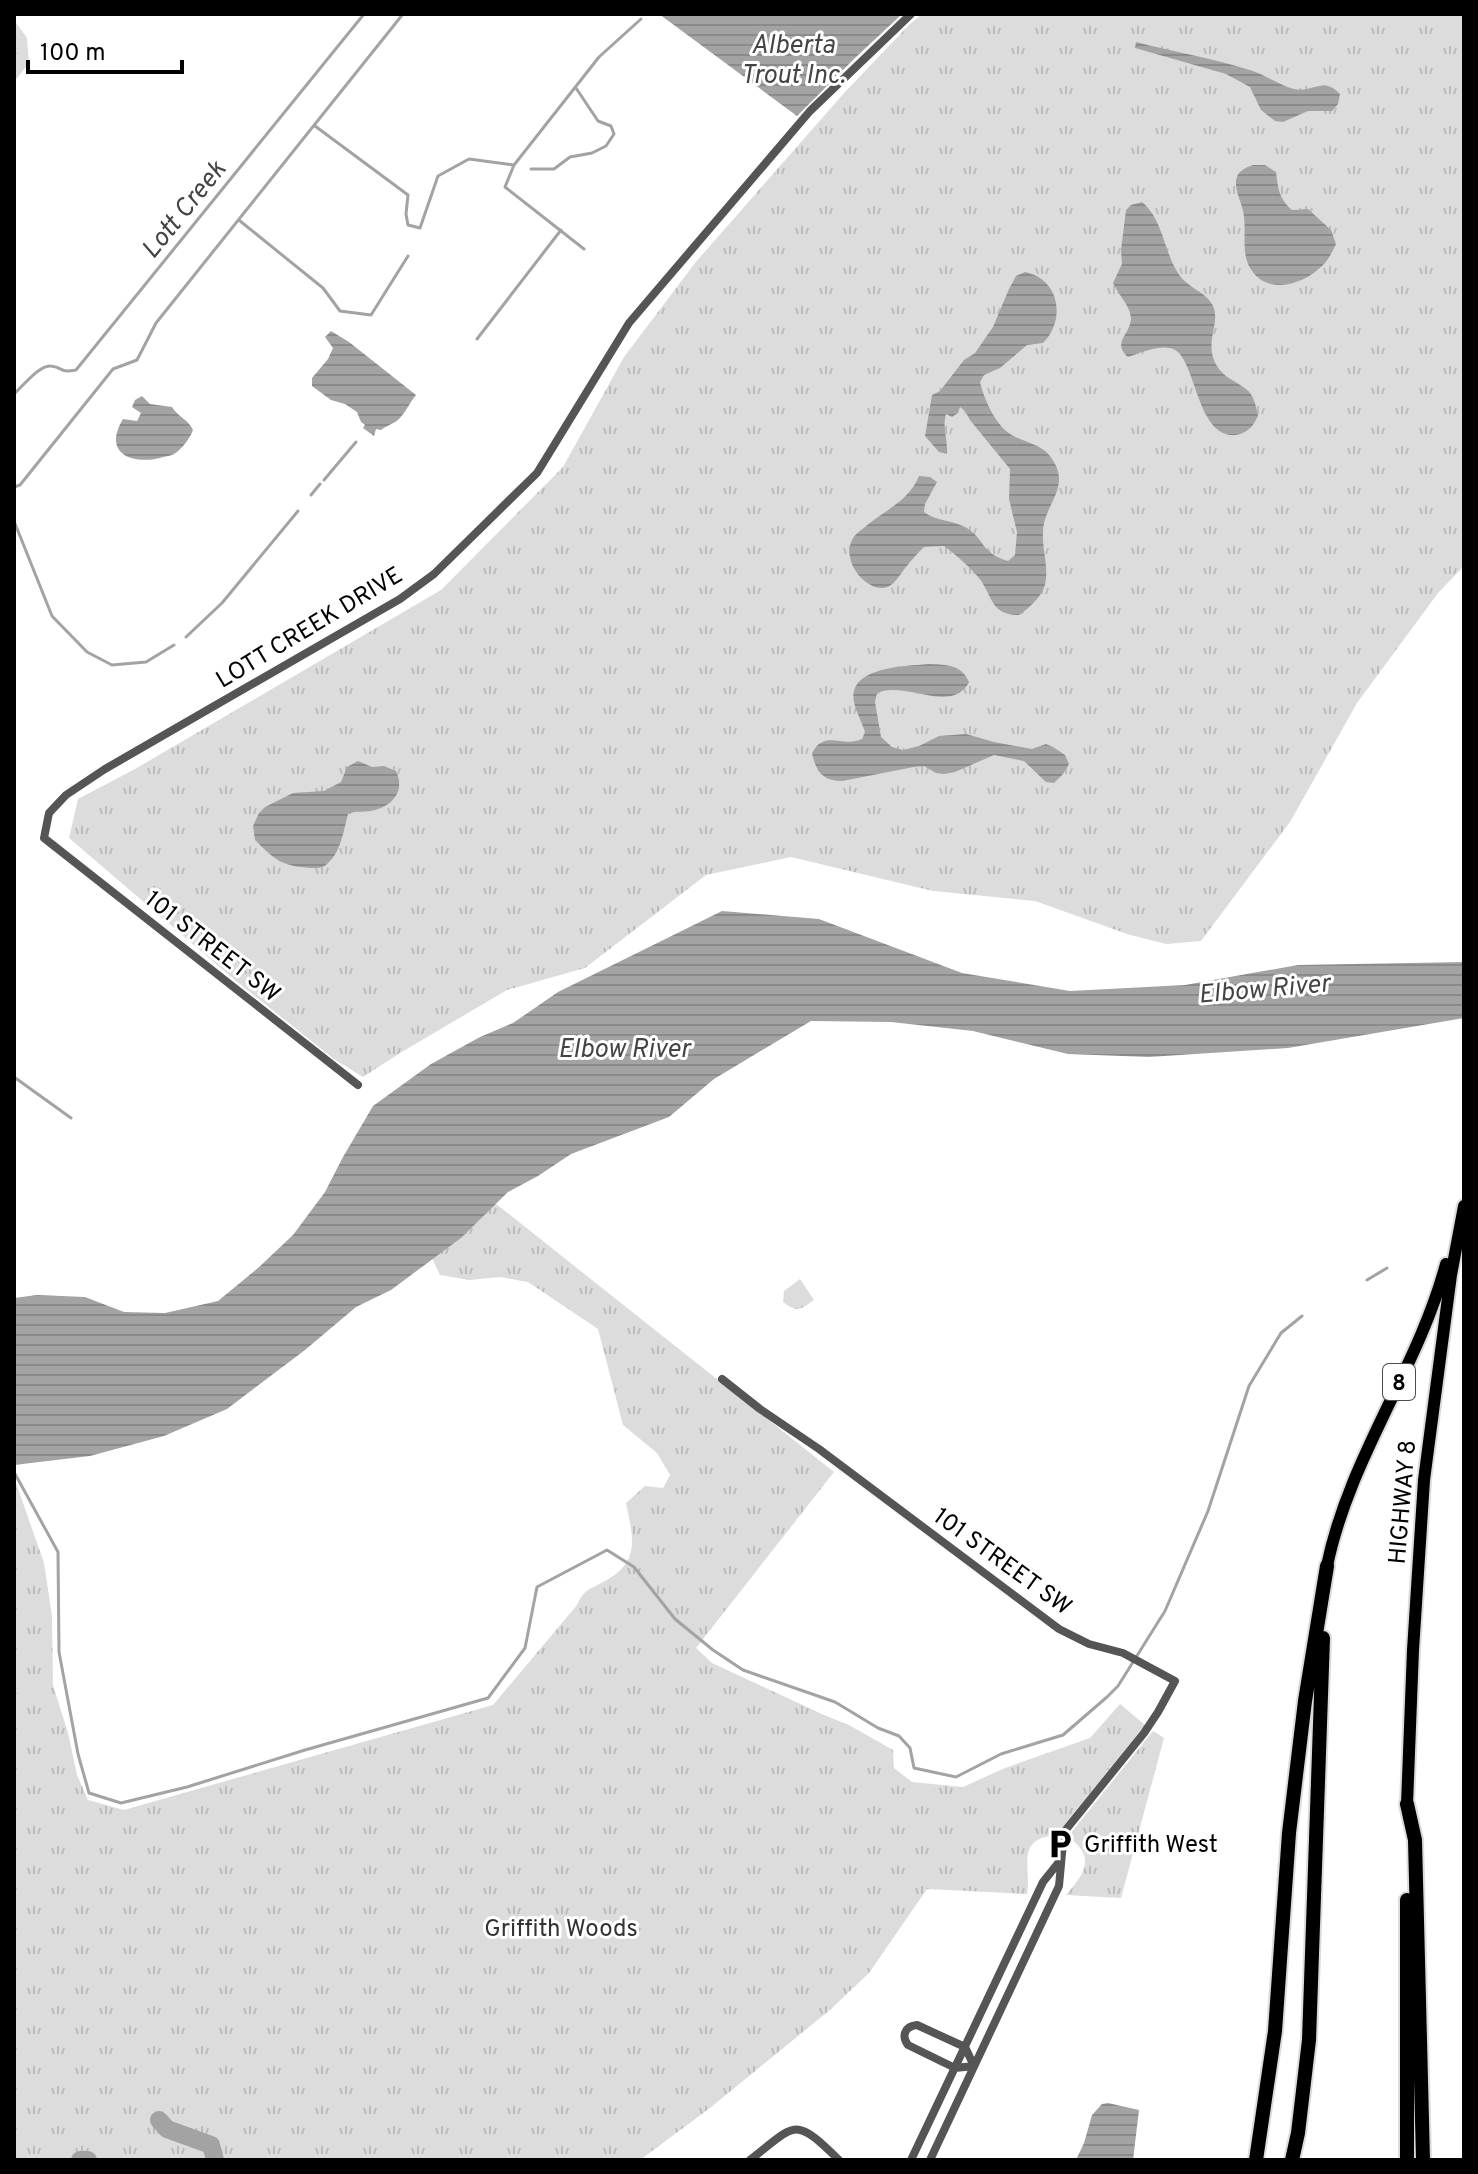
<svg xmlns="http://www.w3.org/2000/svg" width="1478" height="2174" viewBox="0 0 1478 2174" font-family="Overpass,sans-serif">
<defs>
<pattern id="grass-tufts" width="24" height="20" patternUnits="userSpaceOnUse" patternTransform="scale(2)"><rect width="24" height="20" fill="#dcdcdc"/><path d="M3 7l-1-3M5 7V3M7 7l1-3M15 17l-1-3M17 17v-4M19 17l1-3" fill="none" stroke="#bbb"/></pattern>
<pattern id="forest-firs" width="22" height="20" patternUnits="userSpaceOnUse" patternTransform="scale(2)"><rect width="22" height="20" fill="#dcdcdc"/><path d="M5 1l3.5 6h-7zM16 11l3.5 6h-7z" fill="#bbb"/></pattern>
<pattern id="water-rules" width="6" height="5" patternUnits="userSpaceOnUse" patternTransform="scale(2)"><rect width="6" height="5" fill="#a3a3a3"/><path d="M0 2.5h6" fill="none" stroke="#8b8b8b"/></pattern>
</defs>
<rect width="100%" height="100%" fill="#fff"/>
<path fill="url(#grass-tufts)" d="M922 14H1464V566L1438 593 1357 703 1290 822 1201 941 1166 944 1127 934 1035 901 933 891 791 857 706 875 585 968 507 990 400 1053 363 1077 334 1059 236 981 69 838 78 799 135 769 441 590 563 467 624 357 695 263 845 92 909 25Z
M466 1180 834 1472 696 1648 712 1663 824 1715 849 1725 893 1750 894 1768 912 1782 963 1787 1005 1768 1090 1738 1120 1704 1145 1725 1056 1835C1014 1839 1032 1868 1027 1894L927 1889 869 1973 831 2009 710 2108 640 2160H14V1477L44 1563 52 1616 53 1685 68 1733 77 1775 88 1800 124 1810 493 1705 577 1605C585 1588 589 1590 605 1581 641 1562 633 1537 626 1503L645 1486 663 1488 670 1475 657 1453 623 1425 598 1329 528 1282 500 1277 469 1280 440 1275 426 1246Z
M800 1279 814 1300C800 1310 798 1313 783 1302L784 1291Z
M1153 1731 1164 1738 1121 1898 1066 1895C1082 1876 1097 1859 1071 1839L1070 1834Z"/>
<path fill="url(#forest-firs)" d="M14 20 27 38 29 63 14 82Z
M14 1651 26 1666 14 1718Z"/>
<path fill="url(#water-rules)" d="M659 14H902L855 58 797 116Z
M1136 42C1175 52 1216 59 1253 71 1267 76 1281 86 1294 89 1314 93 1323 76 1340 94L1338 104 1332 111H1308L1283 122 1275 121 1261 110 1250 87 1226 74 1135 48Z
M1253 165H1265L1276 172C1278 188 1279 199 1292 210L1308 209 1331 230 1336 244C1332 252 1329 259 1323 265 1304 285 1265 297 1249 266 1241 250 1247 228 1243 211 1241 201 1235 191 1236 181 1237 171 1245 168 1253 165Z
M1142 202C1163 219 1164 252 1178 273 1187 288 1207 292 1213 306 1221 324 1203 343 1217 366 1224 378 1236 381 1246 389 1254 395 1256 406 1258 416 1253 426 1248 433 1236 435 1197 439 1196 361 1175 350 1162 343 1141 353 1128 357 1112 343 1129 335 1131 320 1132 308 1118 294 1113 283L1122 264 1121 250 1126 210 1131 205Z
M1025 272C1060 279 1066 320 1043 343L1027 345 1000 368 984 375 980 382C984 399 995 424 1010 434 1024 443 1042 443 1052 459 1072 488 1043 504 1043 533 1042 552 1050 569 1044 588 1039 599 1029 608 1019 615 990 615 993 596 979 578 969 566 956 555 944 546L924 547C918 553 912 559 907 566 902 571 897 581 891 585 873 598 840 565 852 540 855 534 860 531 865 527 885 510 909 501 919 476L930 477 937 482 925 504 924 512C935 521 954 520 967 528 985 540 981 553 1008 561L1015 555 1017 532 1009 499 1010 469 970 420 965 411 960 407 958 413 952 417 946 414C942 428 948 440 947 454L939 452 925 436 932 395 940 391 964 360 975 353 993 327 1009 289 1016 276Z
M331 331 349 342 416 395C410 402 406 412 399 419 394 424 387 425 381 430L376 429 374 436 363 428 365 425 361 422 357 412 345 404 331 400 312 386V378L328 359 333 348 325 337Z
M142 396 150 404 172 407C178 417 188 419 193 430 190 438 184 446 178 451 173 456 166 456 160 458 129 465 103 452 123 419L137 421 141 413 132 407 135 400Z
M930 664C947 665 961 664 969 682 953 715 904 680 877 693L875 702 881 737 892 747 903 750 919 746 939 736 966 734 994 742 1032 749 1046 744 1053 747 1065 755 1069 764 1063 774 1054 783 1046 782 1024 761 994 755 955 772 944 774 936 773 924 766 914 767 842 781C823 781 816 772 812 753 825 729 842 748 862 739L865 732C862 722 856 712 854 702 847 666 908 666 930 664Z
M358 761 372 767 384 766 396 771C405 790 394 805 375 810 366 813 357 810 348 814 344 829 341 851 329 862 324 868 319 868 311 868 282 866 276 861 255 840L253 826 259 813 265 807 293 793 324 791 341 782 347 767Z
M722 911 819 919 962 973 1070 991 1185 985 1298 965 1464 962V1018L1288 1048 1149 1057 1068 1054 973 1031 891 1022 811 1021 714 1079 669 1117 571 1154 538 1176 508 1192 461 1238 391 1290 356 1307 305 1350 227 1409 164 1436 90 1456 14 1465V1298L37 1295 85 1297 124 1312 165 1313 218 1301 258 1268 293 1235 325 1192 343 1157 373 1106 431 1064 480 1037 513 1023 558 992Z
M1108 2103 1139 2110 1133 2160H1076L1084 2143 1092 2115 1102 2104Z"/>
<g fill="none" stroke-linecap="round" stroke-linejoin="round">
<path stroke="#a3a3a3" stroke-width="3" d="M315 126 408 195 406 214 408 225 420 228 438 176 469 159 514 165 599 57 641 19
M514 165 505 187 584 249
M531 169H554L570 157 592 153 606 146 614 134 611 126 598 121 576 88
M240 221 323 288 340 311 371 315 408 256
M477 339 561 230
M14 394C22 387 40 364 51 366 65 368 58 373 76 370L364 14
M324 480 356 442
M14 487 20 485 113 369 137 360 156 323 403 14
M311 495 320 484
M14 521 52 616 87 652 112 665 146 662 174 645
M186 637 222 603 298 511
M14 1077 71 1118
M1367 1280 1387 1268
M14 1472 58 1552 59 1652 78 1754 89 1793 121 1803 187 1787 305 1750 488 1698 525 1648 537 1587 607 1550 634 1567 675 1619 713 1650 743 1670 835 1702 878 1728 899 1736 910 1748 914 1768 956 1777 1001 1754 1063 1735 1107 1697 1118 1686 1165 1611 1208 1511 1249 1386 1281 1333 1302 1316"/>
<path stroke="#a3a3a3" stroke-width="18" d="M159 2120 167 2129 211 2145 215 2160
M80 2160H88"/>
<g stroke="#dbdbdb" stroke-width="16">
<path id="primary" d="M1327 1566C1349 1458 1418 1369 1446 1264
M1407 1804 1413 1650 1424 1480 1451 1275 1464 1206"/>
</g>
<g stroke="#dbdbdb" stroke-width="18">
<path id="highway" d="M1407 1804 1415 1840 1423 2160
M1407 1900V2160
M1256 2160 1275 2031 1289 1833 1305 1701 1327 1566
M1292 2160 1298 2133 1309 2040 1323 1638"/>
</g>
<path stroke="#555" stroke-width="8" d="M358 1085 44 838 49 813 66 795 105 769 400 599 434 574 537 473 629 323 810 111 911 14
M722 1379 760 1409 819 1449 1059 1629 1089 1644 1123 1653 1175 1681 1158 1712 1144 1733 1064 1832 1059 1886 930 2160
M917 2025 965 2047 974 2066 955 2068 908 2045C901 2036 905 2026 917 2025Z
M750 2160C797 2123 794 2116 839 2160
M911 2160 1043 1882 1059 1862"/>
<use href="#primary" stroke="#000" stroke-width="12"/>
<use href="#highway" stroke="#000" stroke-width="14"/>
</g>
<defs>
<g id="parking-bare" transform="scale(2.4)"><path d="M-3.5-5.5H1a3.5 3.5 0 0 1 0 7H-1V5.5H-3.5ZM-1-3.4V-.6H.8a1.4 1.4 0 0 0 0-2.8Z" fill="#000" stroke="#fff" stroke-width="2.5" paint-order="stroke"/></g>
</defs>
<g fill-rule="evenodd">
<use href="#parking-bare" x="1060" y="1844"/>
</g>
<g text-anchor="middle" stroke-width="6" stroke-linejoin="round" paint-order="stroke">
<rect fill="#fff" stroke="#4c4c4c" stroke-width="2" x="1383" y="1364" width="32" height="36" rx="6"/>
<g font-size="22" font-weight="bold" fill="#000">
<text x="1399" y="1390">8</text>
</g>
<g font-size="24" fill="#000" stroke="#fff">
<text transform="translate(309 627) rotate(-31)" y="8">LOTT CREEK DRIVE</text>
<text transform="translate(213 946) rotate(38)" y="8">101 STREET SW</text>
<text transform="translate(1402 1502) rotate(-85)" y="8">HIGHWAY 8</text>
<text transform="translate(1003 1561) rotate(36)" y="8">101 STREET SW</text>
</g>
<g font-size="24" fill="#000" stroke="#fff" text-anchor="start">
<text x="1084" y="1852">Griffith West</text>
</g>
<g font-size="24" fill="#333" stroke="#fff">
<text x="561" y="1936">Griffith Woods</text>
</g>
<g font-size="26" font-style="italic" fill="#444" stroke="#fff">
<text x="793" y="53">Alberta<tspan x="793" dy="30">Trout Inc.</tspan></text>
<text transform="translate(183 209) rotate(-51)" y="9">Lott Creek</text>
<text transform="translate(1264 988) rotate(-5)" y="9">Elbow River</text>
<text x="624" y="1057">Elbow River</text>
</g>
</g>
<rect width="1478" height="2174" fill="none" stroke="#000000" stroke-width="32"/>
<path d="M28 60v12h154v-12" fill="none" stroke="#000000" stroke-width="4"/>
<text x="40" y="60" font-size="24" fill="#000000" stroke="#ffffff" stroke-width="6" paint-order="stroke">100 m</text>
</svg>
